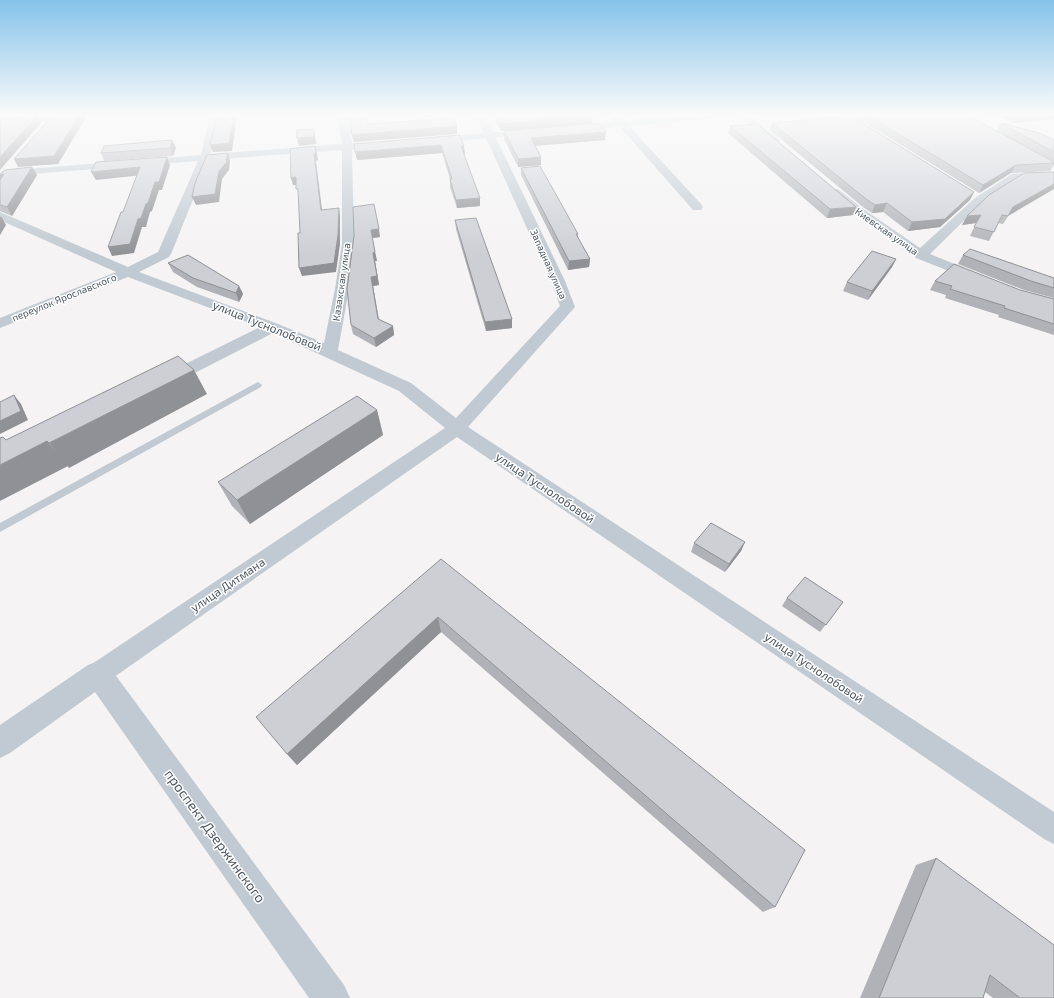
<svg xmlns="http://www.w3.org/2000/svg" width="1054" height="998" viewBox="0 0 1054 998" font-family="'Exo 2',sans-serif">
<rect width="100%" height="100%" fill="#f5f3f3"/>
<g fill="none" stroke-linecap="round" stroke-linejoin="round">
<path fill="#c1cad2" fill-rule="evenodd" d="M258 382 262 385 261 387 0 532V523Z"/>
<path fill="#c1cad2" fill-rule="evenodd" d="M45 116H55L58 118 53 121 0 125V119Z
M210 116H220L211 154 342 144 338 116H348L352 143 385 142 386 144 381 147 352 149 354 244 349 289 338 350 411 383 456 418 560 306 551 281 486 138 435 143 430 140 435 137 484 133 476 116H486L493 132H506L508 134 506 136 496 138 565 281 575 307 468 427 1054 812V844L1044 839 457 437 107 682 98 686 89 682 86 674 89 666 445 428 399 391 273 333 173 384 167 385 161 384 159 380 161 376 260 327 128 277 0 328V318L116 272 0 220V212L128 267 158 252 198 161 6 176 2 175 1 173 2 171 201 155ZM342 150V244L335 289 324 343 278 324 139 272 169 257 171 254 209 160Z
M615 116H620L625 121 680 116H714L709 119 629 126 701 204 703 207 701 210H693L620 127 575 131 570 128 575 125 615 122 612 118Z
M738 116H749L780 140 779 142H771Z
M961 116H981C977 120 967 120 962 119Z
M1054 172V178L1019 179 983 202 930 254 979 274 981 277 979 280 974 281 916 258 854 214 828 191 830 189H838L862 208 920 248 975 198 1012 174Z"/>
<path fill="#c1cad2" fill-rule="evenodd" d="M98 661 108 665 344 985 350 998H309L95 692 10 753 0 758V725L88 665Z"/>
</g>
<path fill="#b0b2b7" d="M11 116H38L41 123 34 116 12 117Z
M496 116H593L592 123 501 131 496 122Z
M821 116H851L974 192 970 200 940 227 908 231 883 212 872 213 863 207 770 130 772 123 824 118Z
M854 116H969L997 131 1001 123 1054 140V165L1050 171 1011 173 979 193Z
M1000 116H1054L1012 123Z
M730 126 856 207 853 215 827 218 728 133Z
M504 131 605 140 535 146 541 165 518 167 504 139Z
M460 135 465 154H463L480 206 457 208 450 187V179L442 153 357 160Z
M172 140 176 148 173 156 104 161 101 153Z
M32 167 37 175 12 216 0 211V174Z
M521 168 578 234V238L590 259 589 267 568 270 521 175Z
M1054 172 1009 215 1003 224 998 223 989 241 970 236 976 223 962 225Z
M455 220 512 328 486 331 456 229Z
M354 236 380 237 372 238 377 261H375L379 285 373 286 379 319 393 326 394 335 376 347 353 334 351 325Z
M963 255 1054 278V298L1024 290 958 264Z
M896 259 892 267 868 300 843 291 847 282Z
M168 263 239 286 243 294 239 302 197 287 173 272Z
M935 281 1020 290 1054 299V335L998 317 999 315 945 298 946 295 930 290Z
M377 410 383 435 250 524 232 506 218 482Z
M745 542 741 551 725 572 691 552 694 543Z
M441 559 775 907 763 912 441 632 297 765 287 754Z
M787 598 843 602 820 632 782 606Z
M936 858 1054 998H993L985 992 983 998H860L916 865Z"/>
<path fill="#909195" d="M38 116 41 123 0 170V157Z
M79 116H87L58 164 18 167 14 159Z
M234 116H237L232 151 213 152 210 145Z
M588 116H593L592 123 501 131 500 124Z
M1015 116H1054V119L1012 123Z
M457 126V134L354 142 352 135Z
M314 129 315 136 316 144 299 146 297 138Z
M606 132 605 140 531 146V138Z
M172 140 176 148 173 156 170 148Z
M441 145 442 153 357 160 355 152Z
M315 146 317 154 318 160 316 161 323 218 321 210 314 153Z
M461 146H464L465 154H461Z
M228 153 230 161 229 170 222 179 219 202 196 205 192 197 219 171Z
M167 157 170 165 162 190H159L152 211 150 212 146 227H142L134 253 112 256 108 247 138 219Z
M541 157V165L518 167V159Z
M1016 165 1011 173 979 193 983 185Z
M32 167 37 175 12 216 7 207Z
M140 167 143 175 96 180 91 172Z
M4 174 0 183V175Z
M296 177 298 185H293L291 178Z
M1054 184V189L1008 216 1013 207Z
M974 192 970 200 940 227 908 231 912 222Z
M480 198V206L457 208 456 200Z
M887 203 883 212 872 213 875 205Z
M856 207 853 215 827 218 830 209Z
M339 208 340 216V244L336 272 302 276 299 268Z
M981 215 976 223 962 225 967 216Z
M1 216 6 225 0 235V218Z
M379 229 380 237 372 238 377 261H375L379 285 373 286 380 328 371 277V230Z
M590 259 589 267 568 270 569 261Z
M896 259 892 267 868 300 872 291Z
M239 286 243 294 239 302 236 293Z
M512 319V328L486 331 485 322Z
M393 326 394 335 376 347 374 338Z
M194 370 207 394 69 468 49 443Z
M14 395 21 404 28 420 0 434V421Z
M377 410 383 435 250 524 237 500Z
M47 441 68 466 0 501V465Z
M745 542 741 551 725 572 729 564Z
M438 617 441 632 297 765 287 754Z"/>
<path fill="#cdcfd5" stroke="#909195" d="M37 116 0 157V119Z
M52 116H79L54 156 14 159Z
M217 116H234L229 143 210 145Z
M349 116H366L368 124 453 118 457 126 352 135Z
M496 116H588L500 124Z
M834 116H851L974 192 945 219 912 222 887 203 875 205 866 199 772 123 836 117Z
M869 116H969L1054 162V163L1016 165 983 185Z
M599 123 606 132 531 138 541 157 518 159 504 131Z
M1001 123 1039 133 1054 140V152Z
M757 124 856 207 830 209 730 126Z
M314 129V137L297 138V130Z
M460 135 464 146H461L480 198 456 200 450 179H452L441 145 355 152 354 144Z
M172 140 170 148 101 153 104 146Z
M315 146 316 153H314L321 210 339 208 338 235 334 263 299 268 298 233H300L298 189H296V177L291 178 290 149Z
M228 153 226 163 219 171 215 194 192 197 195 183 207 155Z
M167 157 159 182H155L148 203 146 204 141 218 138 219 130 244 108 247 121 212H123L140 167 91 172 96 162Z
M540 166 578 234H576L590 259 569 261 521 168Z
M32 167 7 207 0 205V180L4 174 0 175V174L5 170Z
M1054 172V184L1013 207 1008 216 1002 215 994 232 974 227 981 215 967 216 989 195 1024 173Z
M374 204 379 229 371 230 375 252 373 253 377 276 371 277 378 319 393 326 374 338 351 325 347 289 354 236 353 207Z
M476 218 512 319 485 322 455 220Z
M970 249 1054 278V288L1031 281 963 255Z
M872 251 896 259 872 291 847 282Z
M188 255 239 286 236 293 193 278 168 263Z
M954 264 1020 290 1054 299V324L1004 308 1005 306 950 289 952 286 935 281Z
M178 356 194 370 49 443 47 441 0 465V438L3 437 6 440Z
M14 395 21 411 0 421V402Z
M357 396 377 410 237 500 218 482Z
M711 523 745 542 729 564 694 543Z
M441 559 805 850 775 907 438 617 287 754 256 717Z
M805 577 843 602 826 625 787 598Z
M936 858 1054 945V998H1020L990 975 983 998H879Z"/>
<linearGradient id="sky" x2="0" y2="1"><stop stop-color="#85c3ea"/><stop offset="0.45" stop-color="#fafafa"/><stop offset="1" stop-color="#fafafa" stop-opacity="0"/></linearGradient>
<rect width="1054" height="255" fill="url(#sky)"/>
<g text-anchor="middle" stroke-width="3" stroke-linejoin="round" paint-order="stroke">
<g font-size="10" fill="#4a5661" stroke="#fff">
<text transform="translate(887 231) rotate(35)" y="4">Киевская улица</text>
<text transform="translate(549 264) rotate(66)" y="4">Западная улица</text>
<text transform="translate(341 282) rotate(-82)" y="4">Казахская улица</text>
<text transform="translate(64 297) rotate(-22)" y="4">переулок Ярославского</text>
</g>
<g font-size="12" fill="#4a5661" stroke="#fff">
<text transform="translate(267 326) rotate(22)" y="4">улица Туснолобовой</text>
<text transform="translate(545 488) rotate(34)" y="4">улица Туснолобовой</text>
<text transform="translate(228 585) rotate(-34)" y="4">улица Дитмана</text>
<text transform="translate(814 668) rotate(34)" y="4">улица Туснолобовой</text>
</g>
<g font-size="14" fill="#4a5661" stroke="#fff">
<text transform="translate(215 836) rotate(54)" y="5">проспект Дзержинского</text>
</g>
</g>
</svg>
